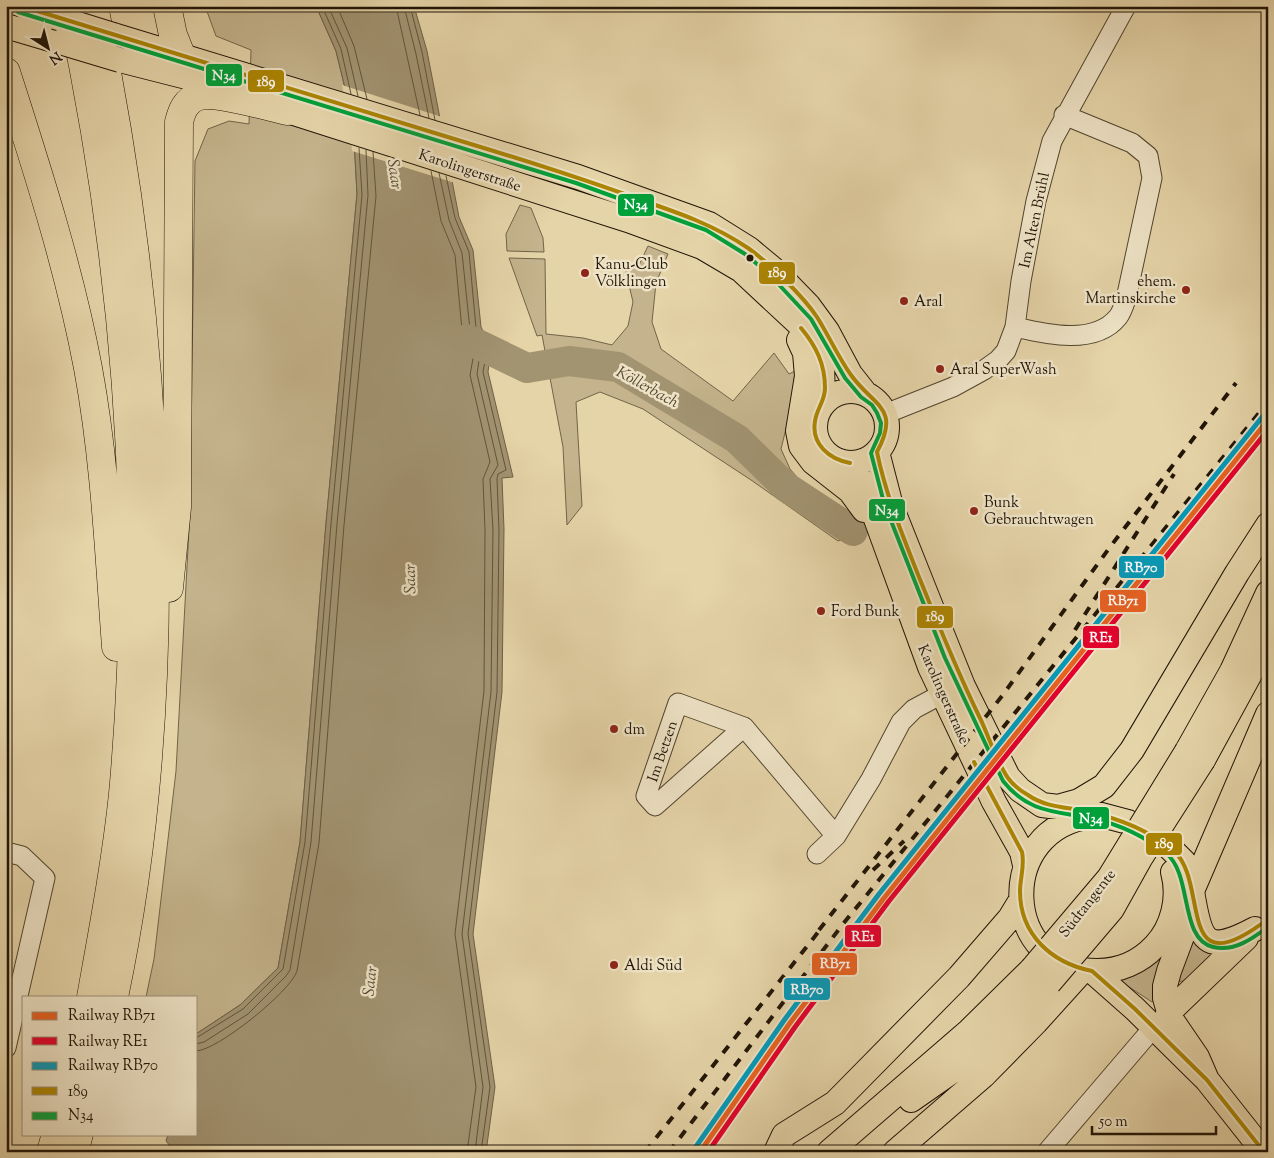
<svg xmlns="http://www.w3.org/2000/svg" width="1274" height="1158" viewBox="0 0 1274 1158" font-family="'Sorts Mill Goudy',serif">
<rect width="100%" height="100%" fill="#e5d4a8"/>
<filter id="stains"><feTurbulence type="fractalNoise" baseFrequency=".004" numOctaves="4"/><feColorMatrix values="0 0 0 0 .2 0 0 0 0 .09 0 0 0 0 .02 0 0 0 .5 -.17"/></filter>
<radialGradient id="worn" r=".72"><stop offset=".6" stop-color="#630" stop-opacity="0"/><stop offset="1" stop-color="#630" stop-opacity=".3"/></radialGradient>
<path fill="#c4b38c" stroke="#726449" d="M205 6H316L336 51 353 121 357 194 326 523 300 842 278 968 240 1005 196 1034V997H146L154 959 176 771 190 511 195 161 208 129 229 121 249 124 251 50 216 36Z
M520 205 531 208 543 238 544 252 507 251 506 234Z
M648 246 668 254 656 283 652 322 661 349 733 401 774 353 789 374 795 371 791 408 781 449 790 469 803 484 848 515 855 535 838 541 751 480 643 409 600 392 576 402 582 506 567 525 563 447 542 335 537 336 509 258 545 259 546 334 583 338 612 345 628 326 633 302 624 264 638 267Z
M1190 937C1198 947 1205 952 1218 954 1207 963 1191 981 1177 982Z
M1167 950 1154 1000 1152 1002 1120 981Z"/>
<path fill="#a29371" stroke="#6e6046" d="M316 6H414L427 51 459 217 473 250 481 327 487 339 503 347 505 357 489 364 488 372 513 477 502 478 504 529 502 692 473 934 495 1087 486 1152H175L166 1141 168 1134H196V1034L240 1005 278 968 300 842 326 523 357 194 353 121 336 51Z"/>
<path fill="#e5d4a8" d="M342 85 442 117 455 183 352 151 350 121Z"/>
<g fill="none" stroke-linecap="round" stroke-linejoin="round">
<path stroke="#61543c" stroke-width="1" d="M322 6 341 49 351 94
M328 6 347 48 358 96
M337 6 354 46 367 99
M396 6 420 115
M404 6 416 54 429 118
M410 6 422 52 435 120
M431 171 441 221 455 255 462 330 474 353 470 375 490 462 483 479 485 530 484 691 455 934 476 1087 467 1152
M439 173 449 220 462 253 470 330 478 346 485 352 479 360 477 374 498 465 490 479 493 530 491 692 462 934 483 1087 475 1152
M446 176 455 218 469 252 476 328 483 342 499 352 498 356 485 361 483 372 506 470 498 474 497 479 499 530 497 692 468 934 490 1087 481 1152
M196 1038 243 1009 283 969 305 842 331 524 362 195 359 148
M196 1044 204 1042 248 1014 286 976 290 970 311 842 337 524 368 195 366 150
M196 1051C217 1051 291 991 297 971L319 843 344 525 376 196 373 152"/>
<path stroke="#a29371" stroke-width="30" d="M467 339 527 368 569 361 618 367 737 439 786 487 853 531"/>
<g stroke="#51442e" stroke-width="21">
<path id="minor" d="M1015 327C1045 334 1095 346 1118 317 1122 312 1124 305 1126 299L1152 178 1148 156 1132 143 1064 115
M885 414 953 387 984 370 998 360 1006 351 1015 327 1021 281 1036 201 1052 141 1126 6
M744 727 655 806 646 796 678 703 744 727 836 836
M6 852 22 856 45 878 6 1048
M817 854 836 836 871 779 901 722 914 709 942 694
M1047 1152 1153 1028"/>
</g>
<g stroke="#201406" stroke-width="26">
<path id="major" d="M6 26 60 42
M113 35 578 177 709 224 749 249 773 269 808 305 827 331 850 374 865 393
M120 60 234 89
M270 104 288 111 628 220 702 247 741 270 799 324 819 353 822 362 823 403
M799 340 805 353 807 376 798 431 801 446 813 462 850 491 864 510
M815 427a36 36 0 1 1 72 0a36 36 0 1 1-72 0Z
M877 452 891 506 932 609 963 686 1008 777 1020 790 1042 805 1083 810 1128 822 1169 847 1184 862 1192 891 1190 915 1169 971 1165 986V998L1171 1019 1197 1057 1207 1080
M850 463 864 486 930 667 994 802 1022 852 1025 865
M1187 751 1232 671 1268 593
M1203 760 1268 641
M1061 806 1079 801 1104 786 1132 750 1237 573 1268 525
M1092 816C994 828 1000 970 1097 971 1119 971 1140 962 1155 946 1173 927 1180 898 1173 872
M1255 929C1204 956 1200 941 1192 891L1268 714
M1092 971 1135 1009 1207 1080 1264 1152
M1168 1013 1246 938
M911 1100 974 1056 1049 983
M776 1152 784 1135 835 1103 959 977 1010 918 1021 900
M829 1152 969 1031 1032 969
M895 1152 983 1076 1036 1022 1083 970"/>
</g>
<g stroke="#201406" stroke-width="29">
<path id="highway" d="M27 6 41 14
M71 6C126 264 147 531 123 794 116 861 103 930 91 997
M94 6C160 325 181 677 114 997
M167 6 173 35 181 55
M6 72C37 169 69 267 88 368 105 460 109 554 116 647
M169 588 177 507 179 122C182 110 186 100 199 96 216 91 269 107 288 111
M51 1152 56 1134
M74 1152 79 1134"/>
</g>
<use href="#minor" stroke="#eee3c6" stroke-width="19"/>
<use href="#major" stroke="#e5d4a8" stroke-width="24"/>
<use href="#highway" stroke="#e5d4a8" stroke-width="28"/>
<path stroke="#201406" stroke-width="4" stroke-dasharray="9 9" stroke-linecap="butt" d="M1075 630 1174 474
M967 793 1018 721
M873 870 904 841
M819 930 1002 696 1110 547 1236 383
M645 1152 823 926
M669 1152 843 924 1268 402"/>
<g stroke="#201406" stroke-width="26" stroke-linecap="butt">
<path id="major-bridge" d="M55 17 113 35
M60 42 120 60
M1032 969 1109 878 1187 751
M1049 983 1112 909 1141 857 1203 760"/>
</g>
<use href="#major-bridge" stroke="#e5d4a8" stroke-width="24"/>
<g stroke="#eee3c6" stroke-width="8">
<path id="bus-1" d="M21 6C172 53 323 99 474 145 530 162 586 180 641 200 679 213 714 225 748 248 769 263 803 296 817 317 829 336 838 357 851 375 874 407 901 407 877 452
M801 328C816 346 825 364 825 388 825 401 817 408 815 421 811 444 829 459 850 463
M877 452C886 496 903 536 919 577 938 624 957 671 979 716 989 736 995 759 1008 778 1013 785 1021 791 1028 795 1045 807 1065 807 1085 811 1118 818 1149 830 1174 851 1210 883 1174 991 1268 919
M974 762 1022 852C1025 866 1020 878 1020 891 1020 935 1052 963 1092 971
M1092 971 1135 1009 1207 1080 1264 1152"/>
</g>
<g stroke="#eee3c6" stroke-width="8">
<path id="bus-2" d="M18 12 576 183 706 230 745 254 769 274 811 319 845 378 861 397 872 405 877 413 881 423 880 433 871 453 884 503 945 658 1003 781C1029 814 1057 811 1095 819 1121 825 1145 837 1166 853 1193 875 1179 939 1213 947 1234 952 1252 939 1268 927"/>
</g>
<use href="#bus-1" stroke="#ac8502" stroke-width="4"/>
<use href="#bus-2" stroke="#00a13a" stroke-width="4"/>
<g stroke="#eee3c6" stroke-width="9">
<path id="rail-1" d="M700 1152 790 1023 884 898 1268 420"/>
</g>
<g stroke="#eee3c6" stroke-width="9">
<path id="rail-2" d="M708 1152 795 1027 889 901 1268 430"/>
</g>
<g stroke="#eee3c6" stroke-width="9">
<path id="rail-3" d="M695 1148 785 1019 879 894 1263 416"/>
</g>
<use href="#rail-1" stroke="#e86121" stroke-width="5"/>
<use href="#rail-2" stroke="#e4002b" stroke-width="5"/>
<use href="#rail-3" stroke="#039aba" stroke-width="5"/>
</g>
<circle fill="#201406" stroke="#eee3c6" stroke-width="2" cx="750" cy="258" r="4.5"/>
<g fill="#8f2418" stroke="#eee3c6" stroke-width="2">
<circle cx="585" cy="273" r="5"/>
<circle cx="1186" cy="290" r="5"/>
<circle cx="904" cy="301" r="5"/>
<circle cx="940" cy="369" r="5"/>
<circle cx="974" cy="511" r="5"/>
<circle cx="821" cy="611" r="5"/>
<circle cx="614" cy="729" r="5"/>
<circle cx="614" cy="965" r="5"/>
</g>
<g text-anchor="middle" stroke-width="5" stroke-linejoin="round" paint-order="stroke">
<g font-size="15" fill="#201406" stroke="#eee3c6">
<text transform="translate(470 170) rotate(18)" y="5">Karolingerstraße</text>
<text transform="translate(1034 220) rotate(-78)" y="5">Im Alten Brühl</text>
<text transform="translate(944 694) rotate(66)" y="5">Karolingerstraße</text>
<text transform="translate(662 751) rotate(-71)" y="5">Im Betzen</text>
<text transform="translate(1087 903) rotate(-52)" y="5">Südtangente</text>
</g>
<g font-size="15" fill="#201406" stroke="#eee3c6" text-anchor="start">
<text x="595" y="269">Kanu-Club<tspan x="595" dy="17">Völklingen</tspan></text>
<text x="1176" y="286" text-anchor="end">ehem.<tspan x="1176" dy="17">Martinskirche</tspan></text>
<text x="914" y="306">Aral</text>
<text x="950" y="374">Aral SuperWash</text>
<text x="984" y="507">Bunk<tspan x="984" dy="17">Gebrauchtwagen</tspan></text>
<text x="831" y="616">Ford Bunk</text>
<text x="624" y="734">dm</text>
<text x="624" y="970">Aldi Süd</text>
</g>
<g font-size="16" font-style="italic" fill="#544731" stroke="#eee3c6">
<text transform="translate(396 174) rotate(82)" y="6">Saar</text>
<text transform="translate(648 386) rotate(29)" y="6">Köllerbach</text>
<text transform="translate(409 579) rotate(-91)" y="6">Saar</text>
<text transform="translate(369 981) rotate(-83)" y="6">Saar</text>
</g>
</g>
<g stroke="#eee3c6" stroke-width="2">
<rect x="205" y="63" width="38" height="24" rx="5" fill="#00a13a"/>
<rect x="247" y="69" width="38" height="24" rx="5" fill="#ac8502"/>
<rect x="617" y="193" width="38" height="24" rx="5" fill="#00a13a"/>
<rect x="758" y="261" width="38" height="24" rx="5" fill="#ac8502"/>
<rect x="868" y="498" width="38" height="24" rx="5" fill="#00a13a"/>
<rect x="1118" y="555" width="47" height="24" rx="5" fill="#039aba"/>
<rect x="1099" y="589" width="48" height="24" rx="5" fill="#e86121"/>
<rect x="916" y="605" width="38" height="24" rx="5" fill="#ac8502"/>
<rect x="1082" y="625" width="38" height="24" rx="5" fill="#e4002b"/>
<rect x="1072" y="806" width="38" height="24" rx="5" fill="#00a13a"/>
<rect x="1145" y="832" width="38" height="24" rx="5" fill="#ac8502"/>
<rect x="844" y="924" width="38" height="24" rx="5" fill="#e4002b"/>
<rect x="811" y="952" width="47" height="24" rx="5" fill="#e86121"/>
<rect x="783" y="977" width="48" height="24" rx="5" fill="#039aba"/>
</g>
<g font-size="14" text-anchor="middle" font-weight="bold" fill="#fff">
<text x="224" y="80">N34</text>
<text x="266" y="86">189</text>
<text x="636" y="209">N34</text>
<text x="777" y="277">189</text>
<text x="887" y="515">N34</text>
<text x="1141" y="572">RB70</text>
<text x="1123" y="605">RB71</text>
<text x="935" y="621">189</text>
<text x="1101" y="642">RE1</text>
<text x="1091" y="823">N34</text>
<text x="1164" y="848">189</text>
<text x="863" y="941">RE1</text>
<text x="835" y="968">RB71</text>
<text x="807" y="994">RB70</text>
</g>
<rect width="1274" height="1158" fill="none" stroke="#e5d4a8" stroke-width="25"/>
<rect x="8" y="8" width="1259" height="1143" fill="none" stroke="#201406" stroke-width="2.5"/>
<rect x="12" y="12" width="1249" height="1133" fill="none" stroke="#201406"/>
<rect x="22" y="996" width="175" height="140" fill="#eee3c6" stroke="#9c9079"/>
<rect x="32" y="1012" width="25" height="8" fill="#e86121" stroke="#9c9079"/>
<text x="68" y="1020" font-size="15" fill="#201406">Railway RB71</text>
<rect x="32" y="1037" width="25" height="8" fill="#e4002b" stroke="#9c9079"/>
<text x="68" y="1046" font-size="15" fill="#201406">Railway RE1</text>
<rect x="32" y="1062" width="25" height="8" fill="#039aba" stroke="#9c9079"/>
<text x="68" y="1070" font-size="15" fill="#201406">Railway RB70</text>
<rect x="32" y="1087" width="25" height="8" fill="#ac8502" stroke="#9c9079"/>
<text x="68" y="1096" font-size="15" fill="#201406">189</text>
<rect x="32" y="1112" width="25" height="8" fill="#00a13a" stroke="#9c9079"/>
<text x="68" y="1120" font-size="15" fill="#201406">N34</text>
<g transform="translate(48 48) rotate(144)" stroke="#eee3c6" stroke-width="4" paint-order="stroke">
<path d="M0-4L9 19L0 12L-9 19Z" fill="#201406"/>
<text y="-8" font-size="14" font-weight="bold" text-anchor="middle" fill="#201406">N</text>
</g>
<path d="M1092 1126v8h124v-8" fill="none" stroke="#201406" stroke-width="2.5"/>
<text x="1099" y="1126" font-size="15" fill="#201406" stroke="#eee3c6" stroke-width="4" paint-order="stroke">50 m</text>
<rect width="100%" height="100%" filter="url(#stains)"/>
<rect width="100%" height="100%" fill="url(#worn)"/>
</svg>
